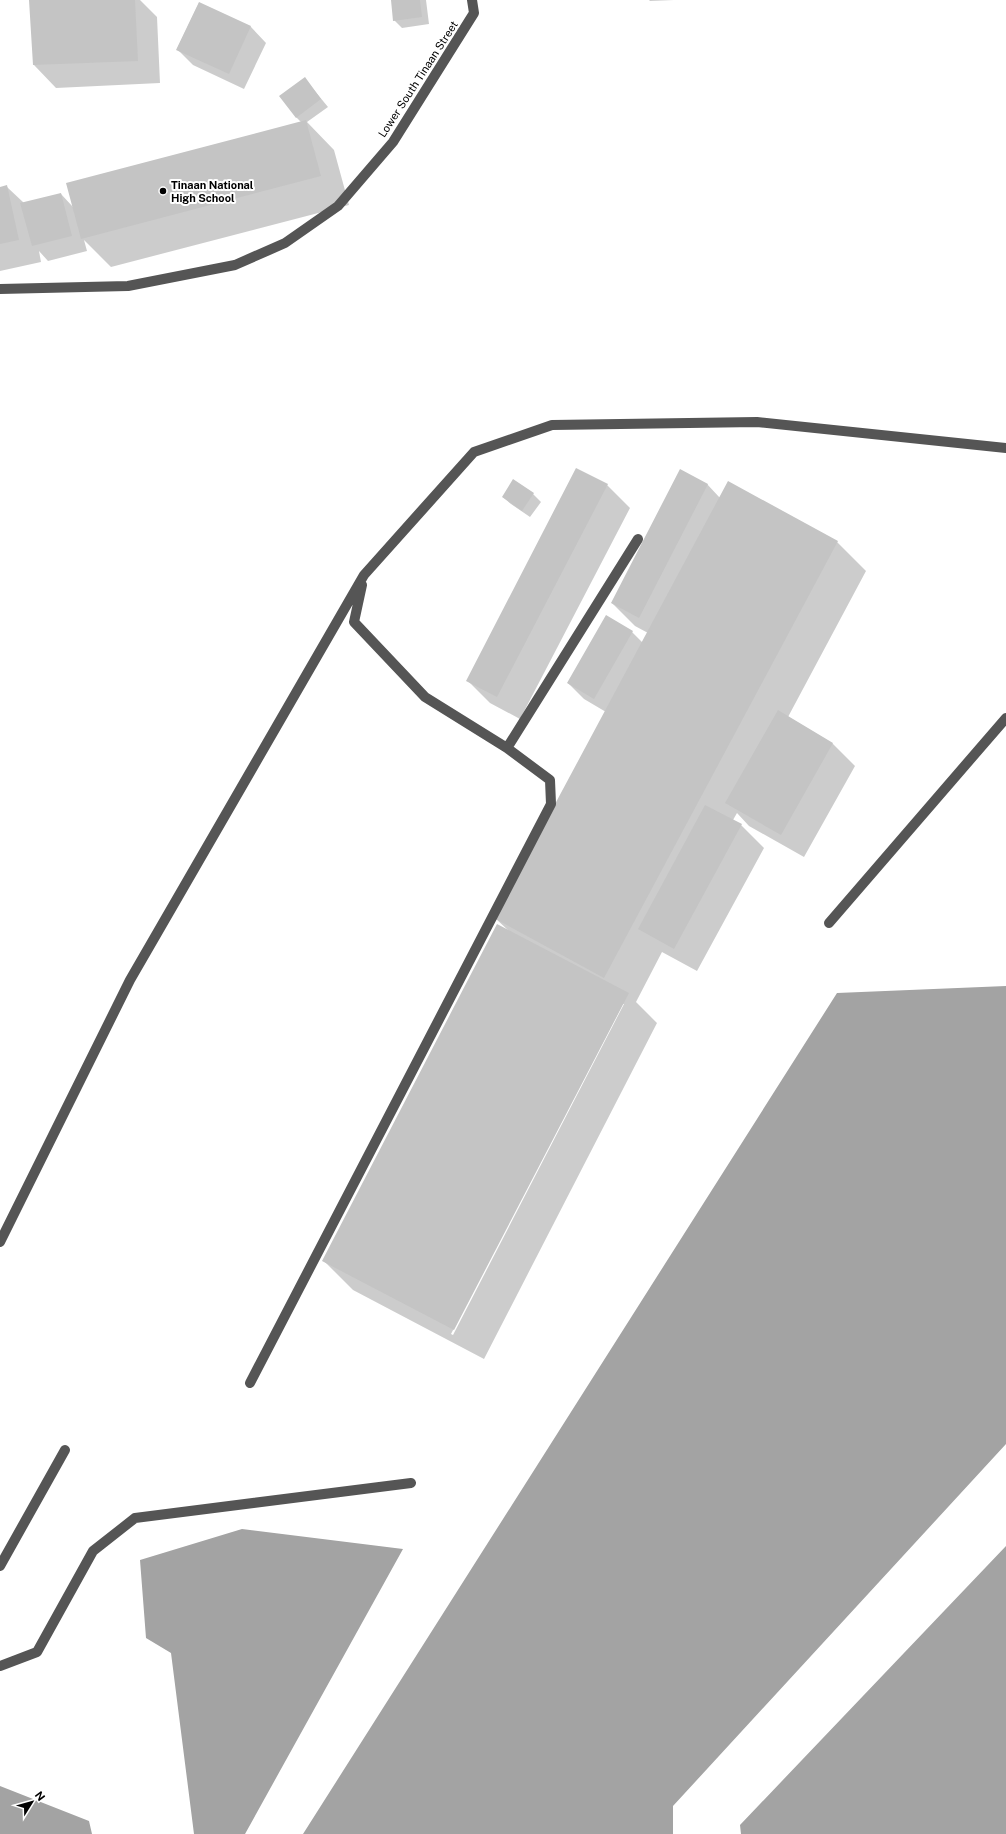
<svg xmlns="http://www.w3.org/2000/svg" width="1006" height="1834" viewBox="0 0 1006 1834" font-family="'Public Sans',sans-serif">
<rect width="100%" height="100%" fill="#fff"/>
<path fill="#a3a3a3" d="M1006 986V1444L673 1806V1834H303L837 993Z
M242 1529 403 1549 245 1834H194L171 1653 146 1638 140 1560Z
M1006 1546V1834H741L740 1825Z
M0 1786 89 1821 92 1834H0Z"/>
<path fill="#0003" fill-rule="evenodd" d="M30 0H140L157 17 160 83 56 88 34 65Z
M392 0H426L429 24 402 28 394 20Z
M649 0H674L650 1Z
M199 3 251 27 266 43 244 89 193 65 177 49Z
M305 79 328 107 307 122 334 150 349 205 111 267 84 240 87 251 48 261 39 251 41 262 0 271V188L7 187 24 203 61 194 73 207 301 122 296 117Z
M707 484 720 498 837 542 866 571 788 717 833 744 855 766 804 857 749 826 737 813 733 820 741 825 764 848 697 971 662 952 636 1002 657 1023 484 1359 353 1290 324 1261 510 932 495 918 606 712 584 699 568 683 632 632 643 643 648 633 635 626 612 603ZM622 1004H624L453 1335 451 1334Z
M607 485 630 508 520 719 490 703 467 680Z
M533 494 541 502 530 517 511 504 503 497Z"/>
<path fill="#c4c4c4" d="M29 0H135L138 61 33 65Z
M391 0H420L422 17 393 21Z
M199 2 251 26 229 74 176 50Z
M305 77 321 99 296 118 279 96Z
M306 120 321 176 81 239 66 183Z
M7 185 19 240 0 244V187Z
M61 193 72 236 32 246 20 203Z
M576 468 608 484 497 697 466 681Z
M680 469 708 484 639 618 611 603Z
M513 479 534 493 522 511 502 497Z
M728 481 838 541 604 978 494 918Z
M606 615 633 631 594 699 567 683Z
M778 710 833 743 781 835 725 803Z
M705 805 742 824 674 949 638 929Z
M497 924 629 993 454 1330 322 1261Z"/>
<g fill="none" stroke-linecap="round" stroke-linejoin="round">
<path stroke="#555" stroke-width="10" d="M0 289 128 286 235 265 285 243 338 206 393 142 474 13 472 0
M362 585 354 622 425 697 507 748 638 539
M829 923 1006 718
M0 1242 130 980 364 575 474 452 552 425 757 422 1006 448
M250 1383 551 804 550 780 507 748
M0 1566 65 1450
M0 1666 37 1652 93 1551 135 1518 411 1483"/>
</g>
<circle fill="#000" stroke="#fff" stroke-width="1.5" cx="163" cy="191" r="4"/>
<g text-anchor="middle" stroke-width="4" stroke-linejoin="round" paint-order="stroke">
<g font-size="11" fill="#000" stroke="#fff">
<text transform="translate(418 79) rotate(-57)" y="4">Lower South Tinaan Street</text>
</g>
<g font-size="11" font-weight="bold" fill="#000" stroke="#fff" text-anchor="start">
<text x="171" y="189">Tinaan National<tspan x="171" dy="13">High School</tspan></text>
</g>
</g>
<g transform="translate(32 1802) rotate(53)" stroke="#ffffff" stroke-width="3" paint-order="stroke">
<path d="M0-3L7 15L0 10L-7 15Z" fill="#000000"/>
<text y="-6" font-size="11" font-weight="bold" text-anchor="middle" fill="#000000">N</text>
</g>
</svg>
